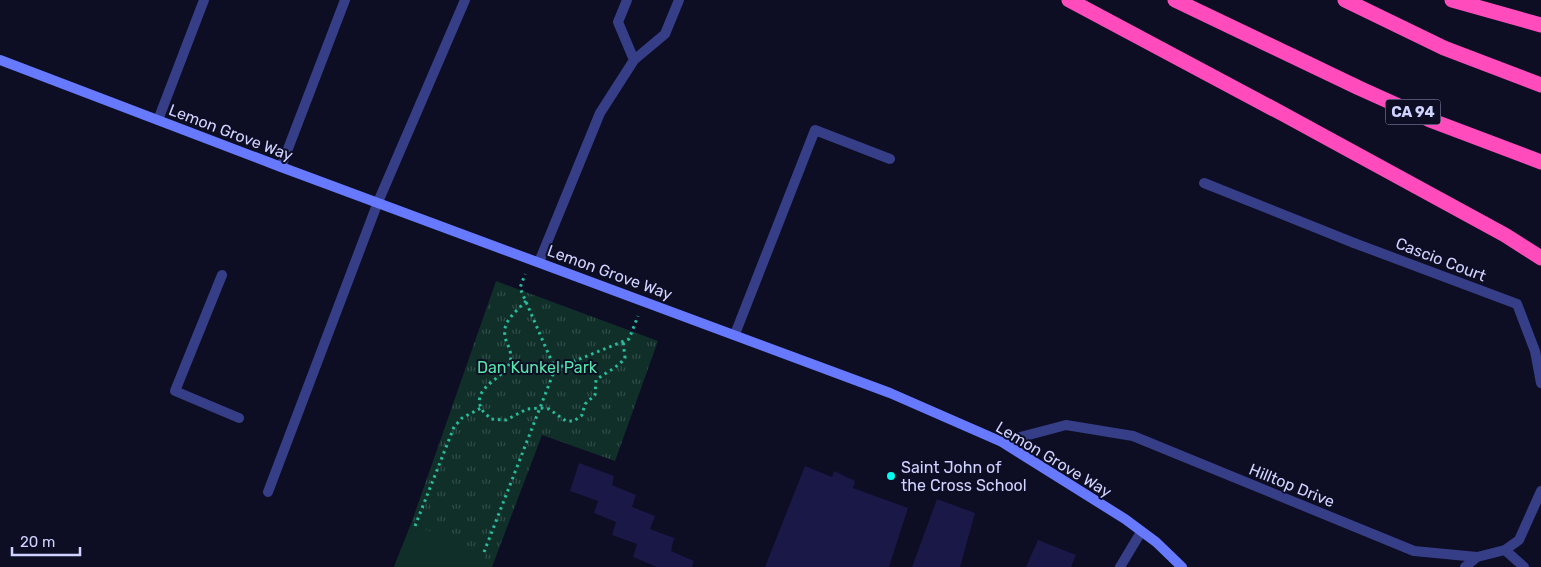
<svg xmlns="http://www.w3.org/2000/svg" width="1541" height="567" viewBox="0 0 1541 567" font-family="Rubik,sans-serif">
<defs>
<pattern id="grass-tufts" width="24" height="20" patternUnits="userSpaceOnUse" patternTransform="scale(1.25)"><rect width="24" height="20" fill="#102f29"/><path d="M3 7l-1-3M5 7V3M7 7l1-3M15 17l-1-3M17 17v-4M19 17l1-3" fill="none" stroke="#324c49"/></pattern>
</defs>
<rect width="100%" height="100%" fill="#0d0d24"/>
<path fill="url(#grass-tufts)" d="M496 281 658 341 615 461 542 435 492 567H394L411 524Z"/>
<path fill="#102f29" d="M411 524 486 553 481 567H394Z"/>
<path fill="#1a1846" d="M579 463 614 476 612 485 636 495 632 507 655 516 650 529 674 538 671 551 694 561 692 567H657L633 557 637 544 612 535 616 522 594 513 598 501 570 491Z
M805 466 832 477 834 471 855 481 853 488 908 508 889 567H765Z
M937 499 975 513 960 567H912Z
M1038 540 1076 555 1071 567H1026Z"/>
<g fill="none" stroke-linecap="round" stroke-linejoin="round">
<path stroke="#27bc9d" stroke-width="3" stroke-dasharray="2.5 4" stroke-linecap="butt" d="M526 301C517 311 502 321 505 336 506 345 513 350 510 362 505 379 472 386 481 408 483 412 488 416 491 419L506 420 527 409 540 408 549 409 566 421H574L582 415 585 404 595 395 596 380C606 372 617 368 625 358L623 341
M555 369 629 339 638 316
M415 526 454 427 462 418 481 408
M484 552 555 369 520 288 525 274"/>
<path stroke="#353e86" stroke-width="10" d="M627 0 618 22 634 60
M158 120 204 0
M281 167 345 0
M1204 183 1354 243
M539 262 600 113 634 60 665 34 679 0
M222 275 175 391 239 418
M735 334 815 130 890 159
M268 492 378 202 465 0
M1505 550 1524 567
M1465 567 1477 557"/>
<path stroke="#353e86" stroke-width="10" d="M1354 243 1517 304 1535 351 1541 383
M1002 442 1066 425 1133 436 1414 551 1477 557 1505 550 1519 540 1541 491
M1120 567 1141 532"/>
<path stroke="#677aff" stroke-width="10" d="M0 60 281 167 890 393 1002 442 1125 519 1156 542 1182 567"/>
<path stroke="#ff4bbc" stroke-width="15" d="M1069 0 1283 114 1505 235 1541 258
M1175 0 1359 88 1430 120 1541 162
M1345 0 1444 48 1541 85
M1452 0 1541 25"/>
</g>
<circle fill="#00fbef" stroke="#0d0d24" stroke-width="2" cx="891" cy="476" r="5"/>
<g text-anchor="middle" stroke-width="4" stroke-linejoin="round" paint-order="stroke">
<rect fill="#0d0d24" stroke="#9697bd" stroke-width="1" x="1385.5" y="99.5" width="55" height="25" rx="4"/>
<g font-size="15" font-weight="bold" fill="#d0d2ff">
<text x="1413" y="117">CA 94</text>
</g>
<g font-size="16" fill="#d0d2ff" stroke="#0d0d24">
<text transform="translate(231 132) rotate(21)" y="6">Lemon Grove Way</text>
<text transform="translate(1441 259) rotate(21)" y="6">Cascio Court</text>
<text transform="translate(610 272) rotate(20)" y="6">Lemon Grove Way</text>
<text transform="translate(1054 459) rotate(31)" y="6">Lemon Grove Way</text>
<text transform="translate(1292 485) rotate(22)" y="6">Hilltop Drive</text>
</g>
<g font-size="16" fill="#55e6ad" stroke="#0d0d24">
<text x="537" y="373">Dan Kunkel Park</text>
</g>
<g font-size="16" fill="#d0d2ff" stroke="#0d0d24" text-anchor="start">
<text x="901" y="473">Saint John of<tspan x="901" dy="18">the Cross School</tspan></text>
</g>
</g>
<path d="M12 547v8h68v-8" fill="none" stroke="#d0d2ff" stroke-width="2.5"/>
<text x="20" y="547" font-size="15" fill="#d0d2ff" stroke="#0d0d24" stroke-width="4" paint-order="stroke">20 m</text>
</svg>
